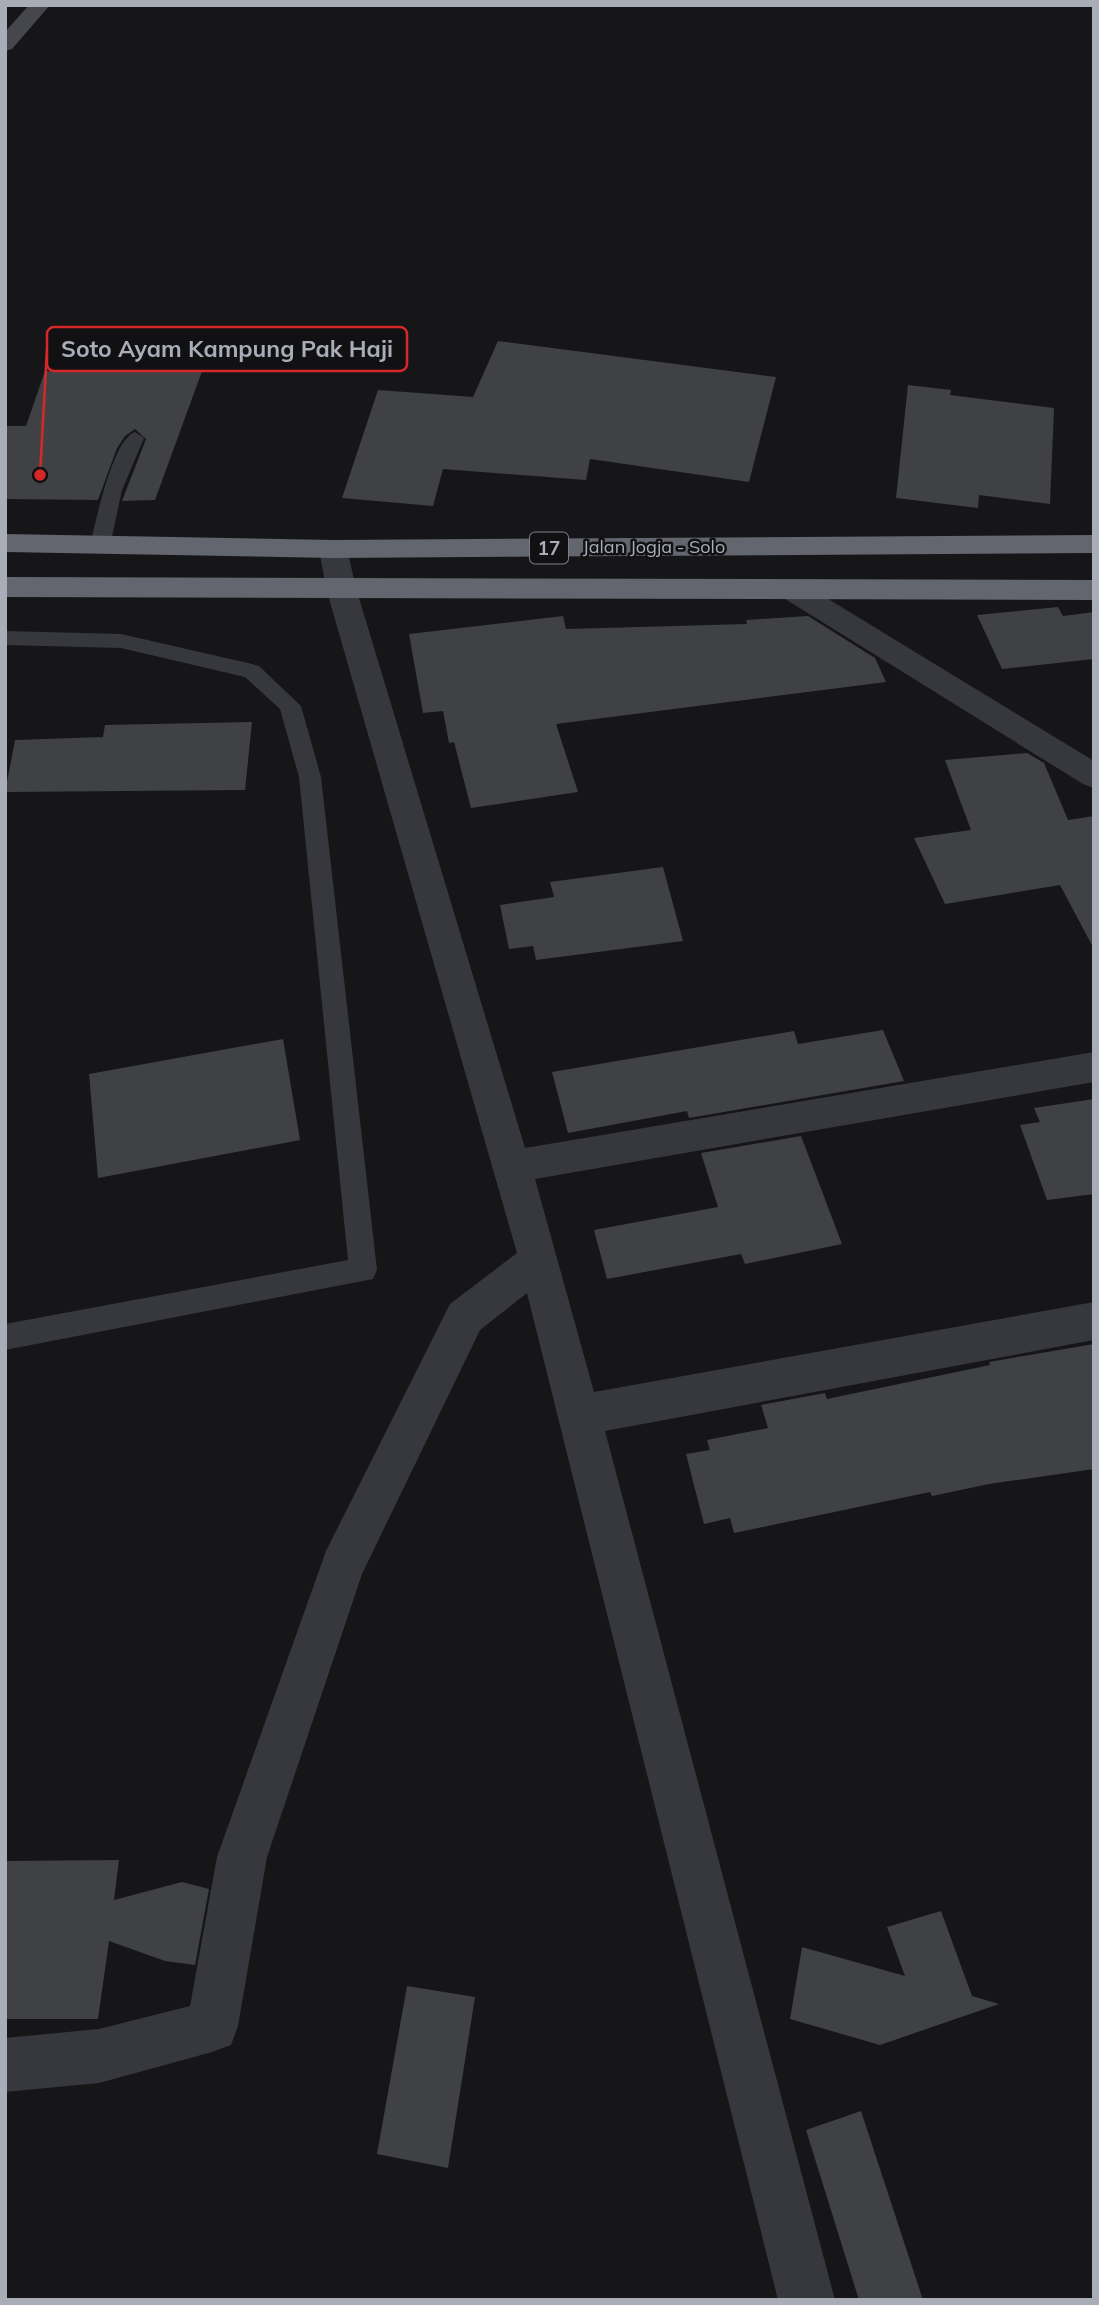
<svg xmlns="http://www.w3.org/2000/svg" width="1099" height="2305" viewBox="0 0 1099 2305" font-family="Mulish,sans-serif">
<rect width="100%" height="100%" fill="#161618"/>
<path fill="#404145" d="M498 341 776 377 749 482 590 459 586 480 443 469 433 506 342 498 378 390 473 397Z
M105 361 205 363 155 500 122 501 146 439 135 429 125 436 117 448 98 500 5 499V426H26L45 371 102 372Z
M908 385 951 390 950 395 1054 408 1050 504 979 495 978 508 896 498Z
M1058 607 1063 616 1094 612V659L1002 669 977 615Z
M563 616 566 629 747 624 746 620 808 616 875 658 886 682 556 724 578 792 471 808 454 742 449 743 443 711 423 713 409 634Z
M252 722 245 790 5 792 15 740 103 737 105 725Z
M1027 753 1044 763 1068 820 1094 816V949L1060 885 945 904 914 838 971 830 945 760Z
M663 867 683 941 536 960 533 946 509 949 500 905 554 897 550 882Z
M883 1030 904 1081 689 1118 687 1111 568 1133 552 1072 794 1031 798 1044Z
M283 1039 300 1140 98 1178 89 1074Z
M1094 1099V1194L1047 1200 1020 1125 1040 1122 1034 1108Z
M801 1136 842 1244 745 1264 741 1254 607 1279 594 1230 718 1207 701 1153Z
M1094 1344V1469L989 1484 932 1496 930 1492 734 1533 730 1518 704 1524 686 1454 710 1450 707 1440 768 1428 761 1405 825 1393 827 1399 990 1365 989 1362Z
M119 1860 114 1900 182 1882 209 1889 195 1965 165 1961 109 1941 98 2019H5V1861Z
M941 1911 972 1996 999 2004 880 2045 790 2019 802 1947 905 1976 887 1927Z
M407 1986 475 1997 448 2168 377 2154Z
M861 2111 923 2300H859L806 2130Z"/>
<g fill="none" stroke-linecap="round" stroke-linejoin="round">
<path fill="#37383d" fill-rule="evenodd" d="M135 432 144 438 122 490 110 546 107 550H93L90 546C95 524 113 438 135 432Z
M5 631 121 634 252 664 259 666 301 706 321 777 377 1270 373 1279 5 1350V1324L348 1260 299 777 280 709 245 677 121 648 5 645Z"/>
<path fill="#37383d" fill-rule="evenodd" d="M333 540 343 542 347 549 356 588 525 1148 1094 1052V1082L535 1179 594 1392 1094 1302V1340L605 1431 835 2300H778L527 1293 480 1330 362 1574 267 1857 238 2026 231 2045 212 2052 99 2083 5 2092V2038L99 2029 190 2006 217 1857 326 1551 450 1304 517 1253 326 588 319 549 323 542Z
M792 580 802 583 1094 761V788L1083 784 782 597 777 590 782 583Z"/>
<path fill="#45474d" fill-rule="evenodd" d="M29 5H50L12 49 5 51V32Z"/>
<path fill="#63666e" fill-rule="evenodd" d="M5 534 333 540 1094 535V553L333 558 5 552Z
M5 577 1094 580V600L5 597Z"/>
</g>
<g text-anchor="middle" stroke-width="5" stroke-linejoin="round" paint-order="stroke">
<g font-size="18" fill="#a8adb8" stroke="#111113">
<text x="654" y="553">Jalan Jogja - Solo</text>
</g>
<rect fill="#111113" stroke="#7b7e86" stroke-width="2" x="530" y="532.5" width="38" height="31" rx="5"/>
<g font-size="19" font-weight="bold" fill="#a8adb8">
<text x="549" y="555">17</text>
</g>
</g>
<path fill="none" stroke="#d62828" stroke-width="2.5" d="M40 475L47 349"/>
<circle fill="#d62828" stroke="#111113" stroke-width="2.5" cx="40" cy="475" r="7"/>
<rect fill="#111113" stroke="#d62828" stroke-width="2.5" x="47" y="327" width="360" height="44" rx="7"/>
<g font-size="23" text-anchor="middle" font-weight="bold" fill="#a8adb8">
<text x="227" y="357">Soto Ayam Kampung Pak Haji</text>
</g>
<rect width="1099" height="2305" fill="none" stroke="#a8adb8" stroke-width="14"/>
</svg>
